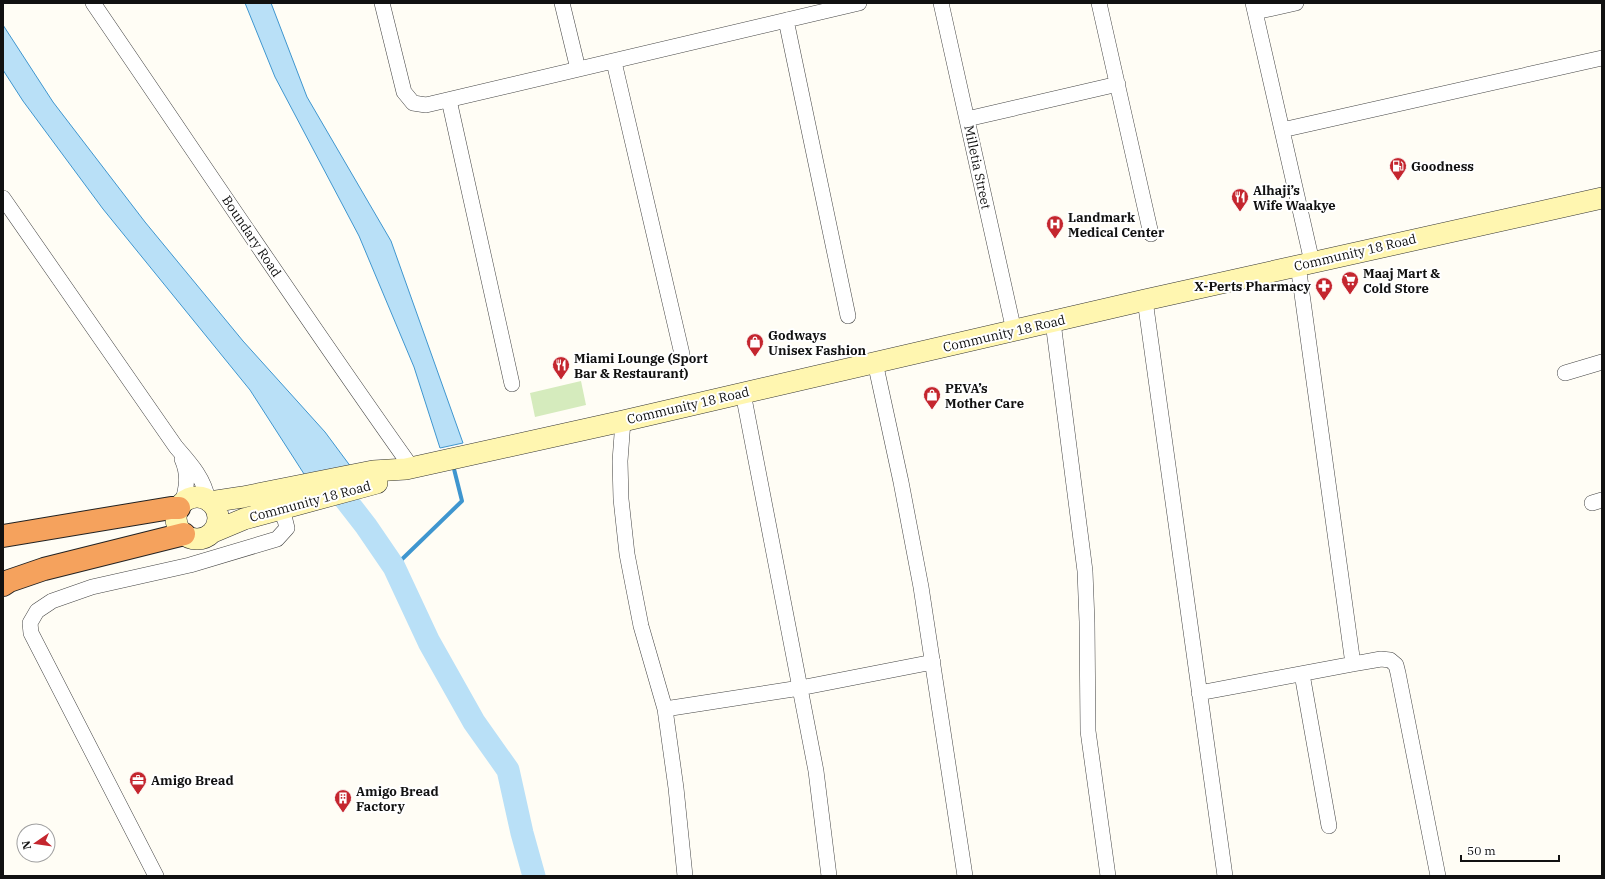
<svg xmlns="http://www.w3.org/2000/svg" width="1605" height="879" viewBox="0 0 1605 879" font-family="'IBM Plex Serif',serif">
<rect width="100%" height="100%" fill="#fffdf5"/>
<path fill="#d5ebbd" d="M581 381 586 405 535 417 530 393Z"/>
<path fill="#b9e0f7" stroke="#3f96cf" d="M245 3H271L307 97 391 241 463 443 440 448 414 367 359 236 275 77Z
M3 25 53 102 145 222 243 341 325 432 351 467 306 477 250 390 103 209 23 101 3 70Z"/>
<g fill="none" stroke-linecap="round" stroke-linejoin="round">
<path stroke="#3f96cf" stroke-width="4" d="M394 567 462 501 453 465"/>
<path stroke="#b9e0f7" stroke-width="23" d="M328 477 366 526 394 567 429 642 474 722 508 770 522 833 534 876"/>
<g stroke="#444" stroke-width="16">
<path id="minor" d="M93 3C199 158 303 315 412 468
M382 3 404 92 413 103 426 105 859 3
M562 3 578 69
M941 3 1014 331
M1099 3 1151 234
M1253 3 1312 262
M1255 12 1296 3
M786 20 848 316
M614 62 682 354
M449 100 512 384
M967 119 1118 84
M1282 130 1602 58
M3 198 176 447C190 463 204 478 208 500
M1298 265 1353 664
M1145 300 1225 876
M1053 322 1085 571 1087 622 1088 731 1108 876
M875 362 901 482 921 587 965 876
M1565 373 1602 362
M743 393 816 771 829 876
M623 421 620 461 621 499 627 554 641 626 665 709 676 788 685 876
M182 459C189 475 187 487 182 504
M1592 503 1602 500
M1302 674 1329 826
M1199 693 1353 664 1381 659 1390 660 1396 665 1398 673 1438 876
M665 709 800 688 933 662
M156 876 31 633 30 623 37 611 52 601 92 587 190 565 277 539 287 528 285 520 279 509"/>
</g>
<g stroke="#333" stroke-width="22">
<path id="secondary" d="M176 518a21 21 0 1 1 42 0a21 21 0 1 1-42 0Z
M210 502 243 497 373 471 406 469 623 421 1145 300 1602 198
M213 532 244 519 377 483"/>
</g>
<g stroke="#222" stroke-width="24">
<path id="motorway" d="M3 536 171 508H179
M3 585 9 581 44 569 184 534"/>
</g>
<use href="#minor" stroke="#fff" stroke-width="15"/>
<use href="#secondary" stroke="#fff6b0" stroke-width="21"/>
<use href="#motorway" stroke="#f5a25d" stroke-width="22"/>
</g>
<defs>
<g id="fuel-pin" transform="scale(0.9)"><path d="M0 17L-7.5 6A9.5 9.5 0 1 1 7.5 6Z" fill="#c4262e" stroke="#fff"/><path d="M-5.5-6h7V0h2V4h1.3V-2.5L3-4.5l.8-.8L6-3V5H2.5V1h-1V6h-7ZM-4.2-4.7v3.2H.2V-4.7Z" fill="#fff"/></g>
<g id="restaurant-pin" transform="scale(0.9)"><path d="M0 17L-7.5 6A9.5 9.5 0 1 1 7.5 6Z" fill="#c4262e" stroke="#fff"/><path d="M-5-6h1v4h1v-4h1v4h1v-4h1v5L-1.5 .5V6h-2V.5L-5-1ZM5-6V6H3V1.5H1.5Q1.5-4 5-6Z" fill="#fff"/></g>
<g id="hospital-pin" transform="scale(0.9)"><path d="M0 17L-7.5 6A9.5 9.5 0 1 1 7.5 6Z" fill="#c4262e" stroke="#fff"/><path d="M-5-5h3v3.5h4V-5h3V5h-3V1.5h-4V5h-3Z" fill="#fff"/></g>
<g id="supermarket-pin" transform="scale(0.9)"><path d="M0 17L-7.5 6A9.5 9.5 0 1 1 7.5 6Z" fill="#c4262e" stroke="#fff"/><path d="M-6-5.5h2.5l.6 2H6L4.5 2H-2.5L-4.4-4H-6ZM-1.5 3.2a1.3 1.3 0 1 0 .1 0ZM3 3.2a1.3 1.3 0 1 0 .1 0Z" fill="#fff"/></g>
<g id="pharmacy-pin" transform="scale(0.9)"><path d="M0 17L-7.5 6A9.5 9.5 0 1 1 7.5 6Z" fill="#c4262e" stroke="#fff"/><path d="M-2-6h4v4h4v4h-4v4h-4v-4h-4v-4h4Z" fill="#fff"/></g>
<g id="shop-pin" transform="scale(0.9)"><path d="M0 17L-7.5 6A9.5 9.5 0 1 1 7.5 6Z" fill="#c4262e" stroke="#fff"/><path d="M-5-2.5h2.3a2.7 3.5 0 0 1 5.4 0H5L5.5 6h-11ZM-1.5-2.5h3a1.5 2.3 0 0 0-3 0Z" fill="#fff"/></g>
<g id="office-pin" transform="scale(0.9)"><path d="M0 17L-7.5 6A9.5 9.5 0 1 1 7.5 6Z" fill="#c4262e" stroke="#fff"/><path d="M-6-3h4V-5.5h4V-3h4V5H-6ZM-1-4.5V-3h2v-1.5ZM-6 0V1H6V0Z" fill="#fff"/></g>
<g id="building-pin" transform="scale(0.9)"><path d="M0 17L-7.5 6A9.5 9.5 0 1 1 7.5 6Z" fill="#c4262e" stroke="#fff"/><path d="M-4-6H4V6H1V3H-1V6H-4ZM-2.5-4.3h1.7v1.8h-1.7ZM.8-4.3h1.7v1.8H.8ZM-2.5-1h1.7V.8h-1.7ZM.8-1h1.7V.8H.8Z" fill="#fff"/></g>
</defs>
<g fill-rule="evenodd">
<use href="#fuel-pin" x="1398" y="166"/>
<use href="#restaurant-pin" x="1240" y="197"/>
<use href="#hospital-pin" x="1055" y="224"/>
<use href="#supermarket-pin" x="1350" y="280"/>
<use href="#pharmacy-pin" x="1324" y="286"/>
<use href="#shop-pin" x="755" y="342"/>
<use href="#restaurant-pin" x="561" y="365"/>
<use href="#shop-pin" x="932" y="395"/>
<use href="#office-pin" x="138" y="780"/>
<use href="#building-pin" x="343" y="798"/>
</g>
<g text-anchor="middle" stroke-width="4" stroke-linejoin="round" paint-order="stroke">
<g font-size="13" font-weight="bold" fill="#111" stroke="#fff" text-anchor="start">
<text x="1411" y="171">Goodness</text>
<text x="1253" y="195">Alhaji’s<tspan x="1253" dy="15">Wife Waakye</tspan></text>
<text x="1068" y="222">Landmark<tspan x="1068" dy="15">Medical Center</tspan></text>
<text x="1363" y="278">Maaj Mart &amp;<tspan x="1363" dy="15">Cold Store</tspan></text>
<text x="1311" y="291" text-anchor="end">X-Perts Pharmacy</text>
<text x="768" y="340">Godways<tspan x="768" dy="15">Unisex Fashion</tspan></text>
<text x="574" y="363">Miami Lounge (Sport<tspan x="574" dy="15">Bar &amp; Restaurant)</tspan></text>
<text x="945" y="393">PEVA’s<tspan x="945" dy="15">Mother Care</tspan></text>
<text x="151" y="785">Amigo Bread</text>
<text x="356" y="796">Amigo Bread<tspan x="356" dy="15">Factory</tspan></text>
</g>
<g font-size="13" fill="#111" stroke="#fff">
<text transform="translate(978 167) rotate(78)" y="5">Milletia Street</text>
<text transform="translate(252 236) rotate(56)" y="5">Boundary Road</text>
<text transform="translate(1355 252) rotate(-13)" y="5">Community 18 Road</text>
<text transform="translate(1004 333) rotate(-13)" y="5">Community 18 Road</text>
<text transform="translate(688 405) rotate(-13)" y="5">Community 18 Road</text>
<text transform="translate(310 501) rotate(-15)" y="5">Community 18 Road</text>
</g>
</g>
<rect width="1605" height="879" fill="none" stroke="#111111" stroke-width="8"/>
<g transform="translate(36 843) rotate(257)"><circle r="19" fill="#ffffff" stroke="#a0a0a0"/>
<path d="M0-3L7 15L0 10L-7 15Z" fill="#c4262e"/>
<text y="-6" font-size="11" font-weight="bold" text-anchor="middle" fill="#111111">N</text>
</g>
<path d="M1461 855v6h98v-6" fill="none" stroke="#111111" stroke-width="2"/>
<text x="1467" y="855" font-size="12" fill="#111111" stroke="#ffffff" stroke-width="3" paint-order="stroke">50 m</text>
</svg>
